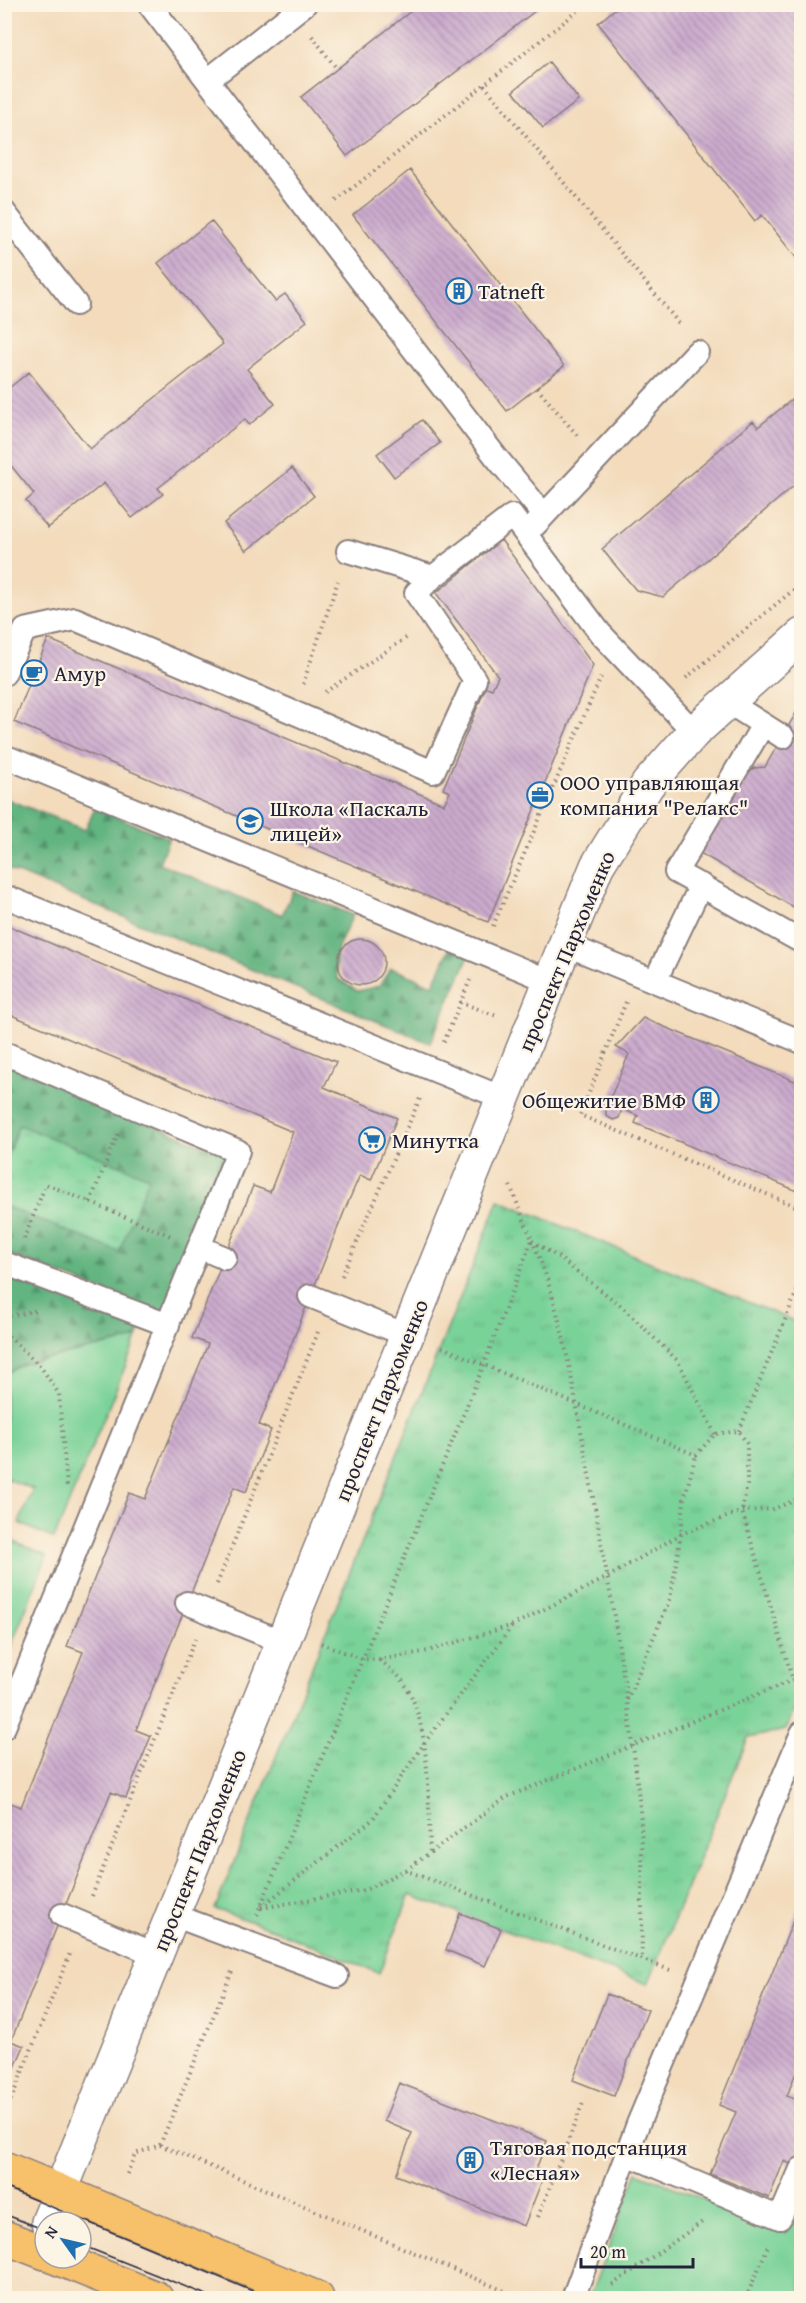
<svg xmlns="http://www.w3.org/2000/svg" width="806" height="2303" viewBox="0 0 806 2303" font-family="'Gentium Book Plus',serif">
<defs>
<pattern id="forest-firs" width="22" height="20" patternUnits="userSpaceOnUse" patternTransform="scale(1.5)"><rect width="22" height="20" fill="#62b480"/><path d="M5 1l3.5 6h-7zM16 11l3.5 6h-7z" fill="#50926a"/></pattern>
<pattern id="park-tufts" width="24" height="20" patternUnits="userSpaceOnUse" patternTransform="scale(1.5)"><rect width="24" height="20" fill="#79d298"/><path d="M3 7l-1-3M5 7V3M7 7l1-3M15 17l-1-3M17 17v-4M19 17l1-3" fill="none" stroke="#68b484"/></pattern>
<pattern id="building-back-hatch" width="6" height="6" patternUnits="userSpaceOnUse" patternTransform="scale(1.5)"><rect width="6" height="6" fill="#ccabce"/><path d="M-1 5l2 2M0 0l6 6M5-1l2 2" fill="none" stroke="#a58ba8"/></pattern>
</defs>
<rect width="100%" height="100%" fill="#fcf5e5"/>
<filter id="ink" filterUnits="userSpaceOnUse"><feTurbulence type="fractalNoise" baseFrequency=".0167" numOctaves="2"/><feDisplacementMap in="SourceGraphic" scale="12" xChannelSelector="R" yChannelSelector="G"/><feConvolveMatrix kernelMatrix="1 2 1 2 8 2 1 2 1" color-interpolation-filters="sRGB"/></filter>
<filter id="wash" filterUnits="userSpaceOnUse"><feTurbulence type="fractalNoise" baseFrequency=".008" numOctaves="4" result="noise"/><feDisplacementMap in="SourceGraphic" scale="24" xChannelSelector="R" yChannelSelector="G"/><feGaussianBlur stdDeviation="1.35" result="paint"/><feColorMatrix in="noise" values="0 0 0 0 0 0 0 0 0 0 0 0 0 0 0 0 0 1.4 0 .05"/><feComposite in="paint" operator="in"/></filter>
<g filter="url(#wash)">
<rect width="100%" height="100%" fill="#f3dbbc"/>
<path fill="#79d298" stroke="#4e7a6a" stroke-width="1.5" d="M137 1338 54 1539 19 1523 33 1489 5 1478V1374L23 1364Z
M12 1541 47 1556 5 1661V1558Z
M637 2172 783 2232 793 2213 801 2216V2298H589Z"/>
<path fill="url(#forest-firs)" stroke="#426b5e" stroke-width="1.5" d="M4 798 85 830 95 808 169 838 159 863 282 915 293 891 353 915C342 939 331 953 338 979L357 991 379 986 391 968 433 985 450 948 469 956 430 1043 5 868Z
M5 1063 229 1156 163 1314 5 1253V1206L119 1251 19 1126 5 1161Z
M4 1269 143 1322 137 1338 23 1364 5 1374Z"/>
<path fill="url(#park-tufts)" stroke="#4e7a6a" stroke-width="1.5" d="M19 1125 149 1177 119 1252 5 1206V1161Z
M499 1200 801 1324V1693L786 1730 748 1738 648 1984 410 1895 379 1973 264 1926 215 1909Z"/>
<g id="blocks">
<path fill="url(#building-back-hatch)" d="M420 4H544L347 156 301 97Z
M621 4H802V265L762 215 755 221 598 23Z
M549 62 579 100 543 128 513 91Z
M410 170 564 366 507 411 353 215Z
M211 221 275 301 285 294 307 321 247 369 275 404 249 425 245 419 158 488 163 494 132 518 104 483 48 528 26 501 34 494 4 457V392L29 372 90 449 223 344 158 263Z
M802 383V479L663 597 636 590 602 549 753 421 758 427 800 393 795 388Z
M422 420 440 443 394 477 377 454Z
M292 468 314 496 246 551 224 523Z
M501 540 593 665 488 922 14 722 48 639 444 804 450 792 443 789 486 687 492 689 498 676 436 593Z
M796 713 802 716V912L700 853 744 776 754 768 765 767Z
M9 926 336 1062 324 1087 397 1118 371 1180 360 1175 346 1207 259 1425 271 1430 246 1492 234 1487 187 1603 136 1730 151 1736 126 1798 111 1792 11 2041 24 2046 4 2093V1800L21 1807 83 1652 67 1646 129 1493 145 1499 177 1420 208 1344 192 1338 253 1186 270 1192 293 1132 4 1012V937Z
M338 962a23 23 0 1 1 46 0a23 23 0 1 1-46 0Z
M643 1018 802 1084V1193L635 1123 638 1116 622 1109 619 1118 613 1120 606 1116V1108L629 1054 616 1047Z
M801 1901 802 2077 795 2075 787 2096 802 2102V2169L784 2161 769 2198 710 2174 736 2112 719 2105Z
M460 1913 501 1929 485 1966 446 1950Z
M607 1994 648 2010 614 2096 573 2080Z
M399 2083 547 2141 536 2169 545 2173 524 2226 396 2175 412 2133 384 2121Z"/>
</g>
</g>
<g filter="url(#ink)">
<use href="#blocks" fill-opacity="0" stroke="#8a7e7c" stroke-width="1.5"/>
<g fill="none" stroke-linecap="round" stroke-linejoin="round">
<g stroke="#8a7e7c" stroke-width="26">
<path id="service" d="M149 4 496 457 544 515
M208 80 305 4
M4 212 76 304
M535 525 697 352
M348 551 433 577
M4 674 25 630 75 619 433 772 475 680 416 593 433 577 512 516 600 633 694 732
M726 701 783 737
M763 725 676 872 802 942
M4 756 552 982
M4 896 503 1098
M567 945 802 1042
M655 981 701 885
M4 1053 238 1151 4 1727
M199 1247 225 1258
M4 1263 168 1325
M310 1296 406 1335
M187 1603 283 1642
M62 1915 157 1955
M173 1915 337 1976
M627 2154 780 2218 801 2169
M573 2298 638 2124 802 1733"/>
</g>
<g stroke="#8a7e7c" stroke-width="36">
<path id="minor" d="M48 2222 597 866 648 784 694 732 802 635"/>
</g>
<g stroke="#8a7e7c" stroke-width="36">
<path id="primary" d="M4 2168 317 2298
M4 2237 45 2253
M57 2258 156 2298"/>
</g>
<path stroke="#8a7e7c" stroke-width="4" stroke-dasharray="1.5 4.5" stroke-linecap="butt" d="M312 36 337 69
M484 85 681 326
M336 201 587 4
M537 388 577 435
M686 678 802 583
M303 684 338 581
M325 692 409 636
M493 926 601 677
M460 1002 499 1017
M626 1002 580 1115 802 1209
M444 1042 470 980
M90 1202 118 1134
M24 1239 46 1184 171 1236
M532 1240C563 1310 573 1389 587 1464 608 1578 629 1694 640 1810 644 1857 641 1911 642 1960
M532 1241 558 1257 620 1305 678 1361 715 1434
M342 1276 421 1096
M4 1317 39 1310
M4 1332 41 1367 59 1394 67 1487
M442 1347 696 1455 715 1434 739 1431 747 1444V1485L742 1511 793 1680
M739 1431 802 1279
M217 1584 318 1332
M321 1643 362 1659 380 1660 428 1651 513 1625 606 1578 681 1534 742 1511 774 1509 802 1497
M380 1660C387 1666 395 1672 401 1679 432 1718 428 1804 430 1852
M627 1700 670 1599 681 1534 684 1499 696 1455
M406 1870 507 1797 793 1680 802 1683
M92 1896 195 1639
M261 1907 372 1820 425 1742 513 1625
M261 1908 365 1890 405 1870 670 1970
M257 1915 480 1374 532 1240 509 1183
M4 2117 71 1951
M160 2145 233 1969
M127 2174 135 2154 160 2145 521 2298
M538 2217 583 2103
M612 2285 705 2220
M746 2298 768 2246"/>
<use href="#service" stroke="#fff" stroke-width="22"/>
<use href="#minor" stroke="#fff" stroke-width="33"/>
<use href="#primary" stroke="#f7c06b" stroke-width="33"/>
<path stroke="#22223b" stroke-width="1.5" d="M4 2187 269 2298
M4 2214 45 2230
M81 2245 214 2298"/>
</g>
</g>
<defs>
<g id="building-ring" transform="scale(1.35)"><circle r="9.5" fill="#fcf5e5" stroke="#1f6fb2" stroke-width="1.5"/><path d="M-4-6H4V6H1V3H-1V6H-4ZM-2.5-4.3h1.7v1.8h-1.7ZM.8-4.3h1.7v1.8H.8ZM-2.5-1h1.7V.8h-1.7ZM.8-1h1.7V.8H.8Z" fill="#1f6fb2"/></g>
<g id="cafe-ring" transform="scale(1.35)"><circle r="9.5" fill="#fcf5e5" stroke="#1f6fb2" stroke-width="1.5"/><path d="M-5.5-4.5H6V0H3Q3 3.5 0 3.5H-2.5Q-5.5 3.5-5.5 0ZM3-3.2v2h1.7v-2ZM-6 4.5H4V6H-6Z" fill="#1f6fb2"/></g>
<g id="office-ring" transform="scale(1.35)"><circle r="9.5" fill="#fcf5e5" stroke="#1f6fb2" stroke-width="1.5"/><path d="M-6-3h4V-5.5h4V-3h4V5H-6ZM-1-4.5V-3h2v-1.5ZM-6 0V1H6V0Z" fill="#1f6fb2"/></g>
<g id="school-ring" transform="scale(1.35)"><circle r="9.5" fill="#fcf5e5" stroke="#1f6fb2" stroke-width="1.5"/><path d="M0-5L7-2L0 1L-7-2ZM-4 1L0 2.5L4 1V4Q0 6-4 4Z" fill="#1f6fb2"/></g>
<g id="supermarket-ring" transform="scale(1.35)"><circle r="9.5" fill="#fcf5e5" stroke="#1f6fb2" stroke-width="1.5"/><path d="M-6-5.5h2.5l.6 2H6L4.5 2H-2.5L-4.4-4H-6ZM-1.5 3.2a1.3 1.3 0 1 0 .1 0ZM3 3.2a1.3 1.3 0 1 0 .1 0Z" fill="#1f6fb2"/></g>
</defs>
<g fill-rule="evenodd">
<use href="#building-ring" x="459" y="291"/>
<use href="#cafe-ring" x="34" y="673"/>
<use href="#office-ring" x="540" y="795"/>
<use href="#school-ring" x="250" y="821"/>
<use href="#building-ring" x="706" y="1100"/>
<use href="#supermarket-ring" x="372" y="1140"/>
<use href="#building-ring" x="470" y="2160"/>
</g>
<g text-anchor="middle" stroke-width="4.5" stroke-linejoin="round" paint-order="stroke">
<g font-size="22" fill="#22223b" stroke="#fcf5e5" text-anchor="start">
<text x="478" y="299">Tatneft</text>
<text x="54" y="681">Амур</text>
<text x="560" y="790">ООО управляющая<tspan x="560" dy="25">компания "Релакс"</tspan></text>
<text x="270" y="816">Школа «Паскаль<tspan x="270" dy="25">лицей»</tspan></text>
<text x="686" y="1108" text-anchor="end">Общежитие ВМФ</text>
<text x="392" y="1148">Минутка</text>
<text x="490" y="2155">Тяговая подстанция<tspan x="490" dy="25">«Лесная»</tspan></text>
</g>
<g font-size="22" fill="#22223b" stroke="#fcf5e5">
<text transform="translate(566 951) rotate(-67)" y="8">проспект Пархоменко</text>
<text transform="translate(381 1400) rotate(-68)" y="8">проспект Пархоменко</text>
<text transform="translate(199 1850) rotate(-68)" y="8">проспект Пархоменко</text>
</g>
</g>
<rect width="806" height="2303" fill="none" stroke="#fcf5e5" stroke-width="24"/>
<g transform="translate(63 2240) rotate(304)"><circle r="28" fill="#fcf5e5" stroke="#a5a1a1" stroke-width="1.5"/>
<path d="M0-4.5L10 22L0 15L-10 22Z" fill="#1f6fb2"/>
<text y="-9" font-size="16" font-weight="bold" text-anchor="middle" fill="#22223b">N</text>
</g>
<path d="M581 2258v9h112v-9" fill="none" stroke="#22223b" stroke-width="3"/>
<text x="590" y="2258" font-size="18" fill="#22223b" stroke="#fcf5e5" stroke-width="4.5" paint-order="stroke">20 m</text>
</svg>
